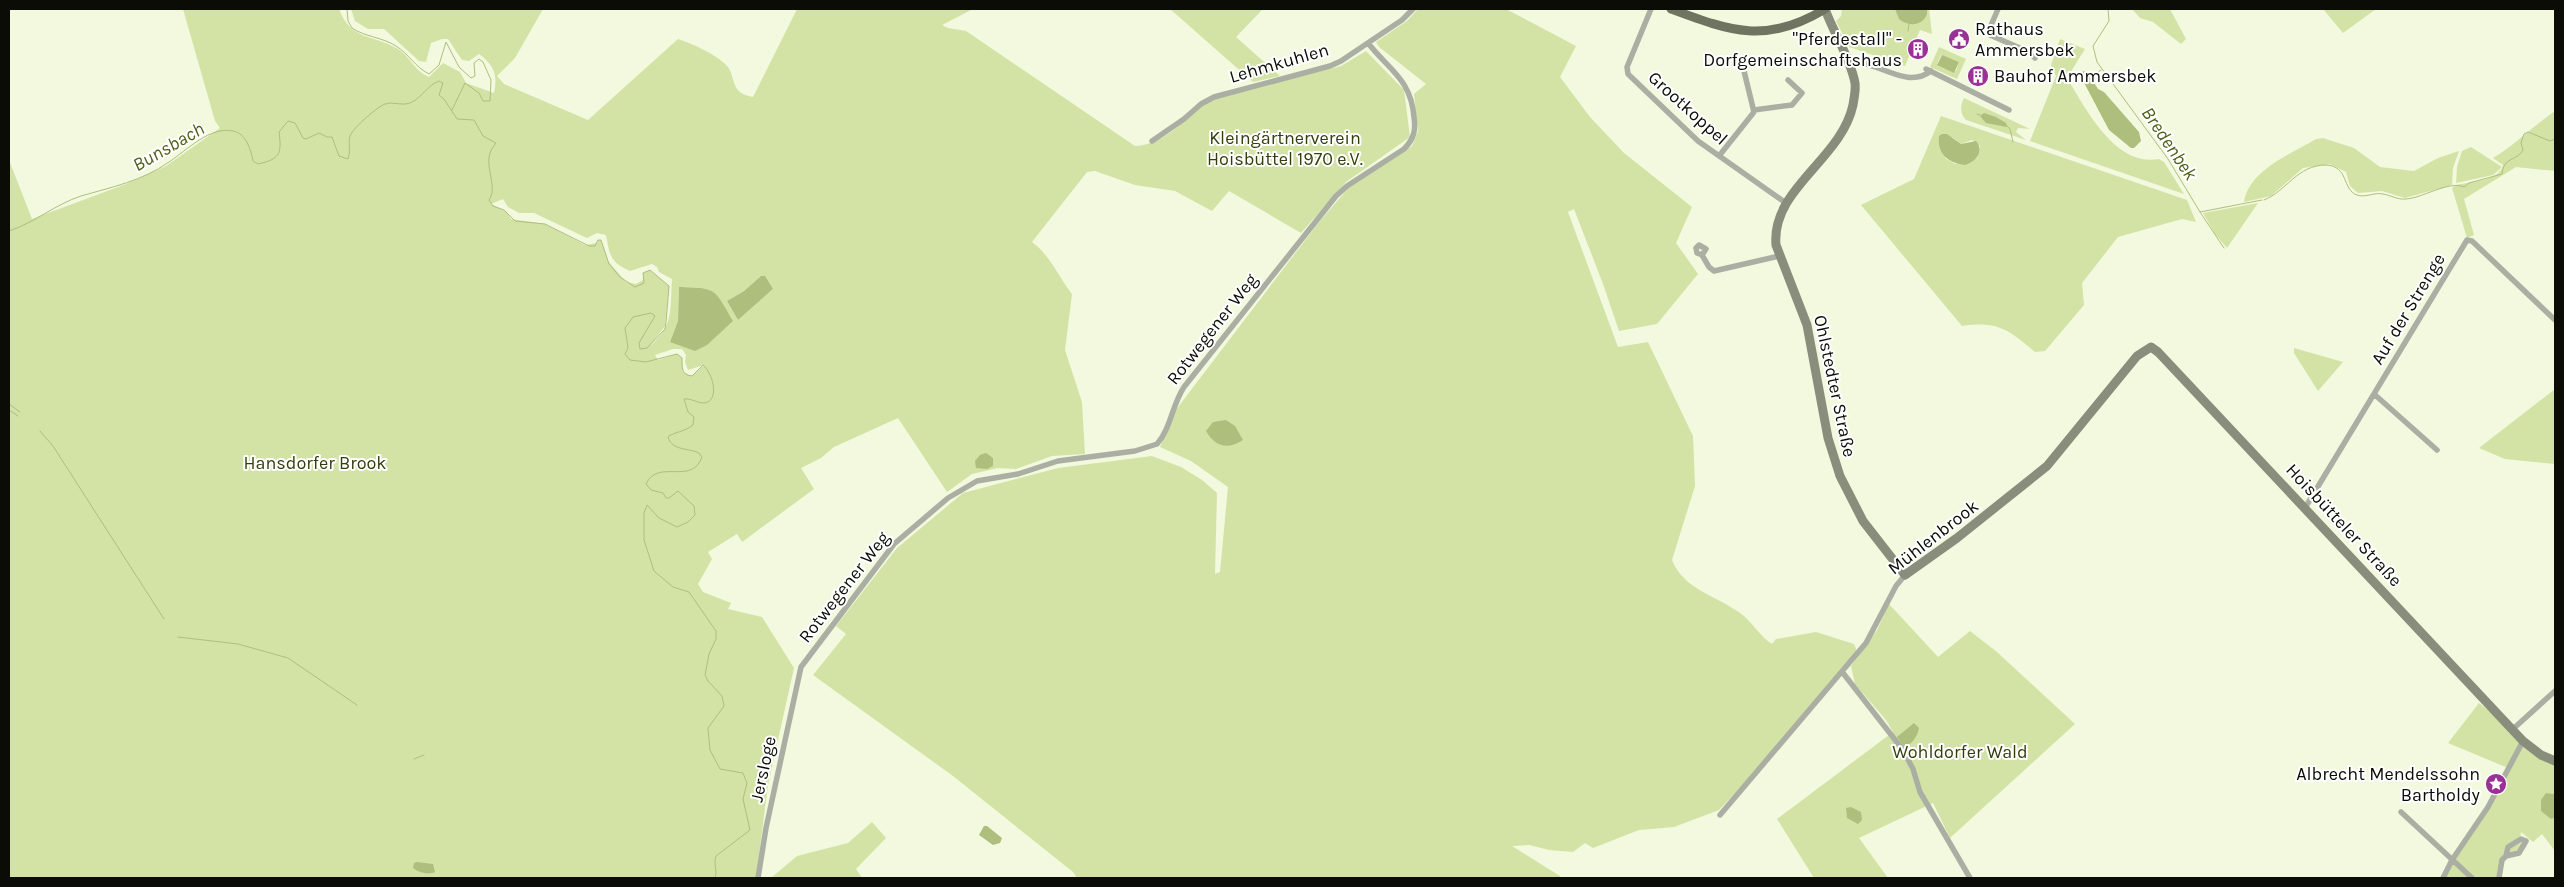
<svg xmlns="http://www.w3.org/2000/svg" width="2564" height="887" viewBox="0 0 2564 887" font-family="Karla,sans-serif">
<rect width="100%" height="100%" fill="#f2f9de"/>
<path fill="#d3e3a6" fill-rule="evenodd" d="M183 9H339C351 41 373 34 398 49 410 56 414 71 429 77L443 63 460 72 466 83 494 93C498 75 494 65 479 54L469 61 462 60 448 39H442L431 43 426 62 419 61 384 29H368L355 21 351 9H543L515 58 497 76 504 84 588 120 678 39C695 45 711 52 724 63 738 74 727 93 753 97L797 9H973L942 25 948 28 966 31 1135 146C1167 145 1189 113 1214 98L1341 66 1366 51 1404 90 1410 137 1346 182 1301 233 1229 191 1212 211 1175 191 1135 185 1095 171 1087 172 1032 242C1050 255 1058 276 1072 294L1065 350 1082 402 1085 454 1052 456 1016 469 998 468 972 474 947 492 898 418 834 447 821 458 801 468 814 489 742 542 737 534 708 552 712 559 698 584 703 592 731 603 728 609 762 617 794 668 768 785 756 878H9V160L32 219 126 184 166 166 220 128 215 121ZM503 199 508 207 519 213H534L587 238 597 233 606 235C610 256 610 262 630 271L652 264 657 267 659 272 672 279C670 310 674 325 650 346L665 326 669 286 650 270 643 273V280L636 284 626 282 608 261 601 240H598L597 243 585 245 545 224 511 219 507 212 491 204ZM761 276 773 289 738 320 727 301 744 291ZM679 287C717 288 714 288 732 321L670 342 678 321ZM673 349H682L686 355 685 362 688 370 704 365 692 376 683 372 682 358 677 354 658 360 655 355Z
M1170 9H1259L1262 10 1236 37 1280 76 1253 82Z
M1418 9H1506L1576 46 1560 77 1590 117 1624 153 1692 207 1676 243 1698 274 1657 324 1619 331 1603 284 1574 209 1568 212 1618 347 1648 342 1693 436 1695 486 1672 560C1684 591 1721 597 1744 616 1754 625 1761 637 1772 644L1776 639 1816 632 1854 644 1857 651 1747 781 1719 810 1674 827 1639 830 1593 848 1585 843 1573 852 1549 850 1529 845 1512 846 1560 876 1561 878H1077L1073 872 953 776 813 675 846 634 836 626 897 548 963 493 1058 468 1152 456 1181 467 1202 480 1217 493 1215 574 1220 572 1228 487 1191 461 1160 447 1175 411 1319 222 1351 185 1412 146 1418 131 1414 94 1426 84 1379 47 1376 42 1407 21Z
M1842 9H1929L1932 34 1920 30 1905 66 1849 47 1836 21 1841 16Z
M2132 9H2170L2186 39 2181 44 2153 22 2140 18Z
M2323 9H2376L2343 33Z
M2060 39 2085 49 2067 78C2086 109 2115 167 2159 159L2164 162 2184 194 2030 141 2056 76 2051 65Z
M1939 47 1966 59 1957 79 1930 67ZM1941 55 1959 62 1956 71 1937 64Z
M1964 98 2030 129 2018 128 2016 132 2026 140 1966 120C1960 114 1960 105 1964 98Z
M2555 111V171L2516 167 2464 199 2474 235 2467 238 2452 188 2456 185C2469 182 2500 181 2503 165L2493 158C2515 145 2533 126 2555 111Z
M1941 116 2187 200 2196 222 2182 219 2118 237 2082 283 2084 305 2045 351 2035 352C2008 329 1997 321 1962 326L1861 205 1914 179ZM1952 137 1961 144 1972 140 1980 146V152L1977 158 1955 164 1945 158Z
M2323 138 2354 148 2380 167 2414 171 2438 158 2459 151 2453 168 2452 185 2405 198 2382 191 2358 193 2350 186 2346 172 2330 164 2303 168 2271 196 2244 202C2249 170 2291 154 2316 139Z
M2471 147 2502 167 2493 175 2456 183 2457 167 2462 151Z
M2258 203 2227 248 2215 234 2203 213Z
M2294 348 2343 362 2318 391 2294 353Z
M2555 389V464L2505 459 2479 448Z
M1889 604 1938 657 1970 631 1997 652 2075 724 1950 838 1933 803 1859 838 1888 878H1814L1777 819 1893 732 1886 720 1855 684 1851 666 1877 630Z
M2479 703 2555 764V794L2546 793 2551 819 2555 818V851L2542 834 2533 842 2521 832 2520 839H2523L2519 853 2506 856 2499 878H2443L2488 807 2508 768 2448 743Z
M872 822 886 838 856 869 862 878H771L797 856 848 843Z"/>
<path fill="#aebe7d" d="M1895 9H1927V14C1923 26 1908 27 1899 19Z
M1942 55 1959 62 1954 73 1937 65Z
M2083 71 2087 72 2098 89 2104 92 2139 132 2141 141 2134 148H2131L2109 130 2081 77Z
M1984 113 1996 117 2006 123 2007 127 1986 123 1980 116Z
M1942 134H1947L1961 144 1976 141C1985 152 1976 161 1965 165 1948 163 1937 154 1939 136Z
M761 276H765L773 289 738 320 727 301 744 291Z
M679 287C717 288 714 288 733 321L707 345 695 351 670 342 678 321Z
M1226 420 1235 426 1243 440C1228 450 1215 447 1206 431L1213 422Z
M986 453 993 458V466L987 469 976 468 975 461 980 455Z
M1914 723 1919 728C1918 735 1912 745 1904 747L1897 737Z
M2546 793 2555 794V818L2551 819 2541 811V800Z
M1851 807 1861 812 1862 820 1858 824 1847 818 1846 808Z
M984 826H987L1002 838 1000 843 993 845 979 835Z
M417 862 433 864 435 872C429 875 419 873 413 868L414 863Z"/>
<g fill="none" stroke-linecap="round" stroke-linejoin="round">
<path stroke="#aebe7d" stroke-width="1" d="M347 9 348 21 352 28C365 37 382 37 396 46 409 54 415 67 429 74L439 65 446 42 459 67 471 78 475 76 474 63 479 59 483 62 491 80 490 101H483L479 93 465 83 452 110
M2108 9 2109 21 2093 46 2097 62 2168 159 2200 212 2262 200
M1908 31 1909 24
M2091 77 2101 70
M1977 114 1980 115
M2006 125 2010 129 2013 142
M2264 200C2287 191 2297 165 2326 165 2349 166 2342 190 2357 195 2366 198 2374 192 2383 194 2390 195 2398 200 2405 199 2421 199 2449 180 2464 187L2469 183 2502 174C2504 156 2516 162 2523 150L2521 143 2524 134 2528 132 2550 141 2555 139
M2200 212 2224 248
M9 231C34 223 56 204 81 196 112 187 142 181 169 162 187 150 210 126 233 131 246 133 251 150 253 161L258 164C280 159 282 154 279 132L288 121 295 123 303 138 306 139 319 133 327 137H332L339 156 348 159C351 151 348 143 350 136 353 128 377 107 385 104 394 101 403 107 412 102 422 97 428 85 439 81L443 83 439 95 444 99 457 119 474 120 483 136 496 143C494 146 491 149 490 153 485 168 498 188 489 200L493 206 504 210 515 221 545 224 589 246H595L598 240H601L609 264 620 277 635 287 644 283 643 273 650 270 669 286 666 322 665 329 647 348 640 349 639 343 655 316 651 313 633 317 625 328 628 348 625 354 630 360 646 362 677 354 682 358C682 367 681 375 692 376L703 365C712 372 721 401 704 403 697 403 691 398 684 399L688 412 694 417 693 425C685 432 673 432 668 437 672 451 689 448 699 453L702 457C692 486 658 458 646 484L651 490 663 493 666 498H669L678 491 694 506 695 515 688 522 677 527 659 518 647 505 644 513V540L654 571 673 587 689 592 716 631V639L709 654 705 675 708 681 722 696 724 706 708 728 710 750 720 769 743 773 747 783 743 799 750 830 716 856C713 864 718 870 715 878
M9 404 20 412
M9 410 18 416
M40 431 53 446 164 619
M178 637 238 644 288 658 357 705
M414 759 424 755
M735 878H739"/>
<path stroke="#abafa3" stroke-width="5.5" d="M1651 9 1627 67 1628 74 1698 141 1786 203
M1998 9 1989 30 1990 35 2029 52 2035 58
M1849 63C1876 58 1905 91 1931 71
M1926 69 2009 110
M1754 110 1792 105 1802 93 1788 80
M1152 141 1184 119 1201 104 1214 97 1330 66 1341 61 1402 20 1413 9
M1719 156 1754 112 1744 71
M1702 255 1706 249 1699 245 1696 248 1697 253 1702 255 1709 267 1714 271 1779 256
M2374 394 2437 450
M2305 508 2467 240 2472 241 2555 320
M1843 673 1903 750 1913 769 1920 792 1970 878
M2513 729 2555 691
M2401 812 2472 878
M1720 815 1866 643 1896 586 1905 575
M758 878 766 828 801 667 894 544 948 498 977 481 1018 474 1058 461 1135 451 1157 444C1171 428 1172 405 1184 387L1336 196 1347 186 1404 149C1414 139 1416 130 1414 117 1411 79 1389 70 1368 43
M2443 878 2452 860 2488 807 2523 741
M2499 878 2502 860 2506 856 2519 853 2526 841 2521 839 2508 847 2506 856"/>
<path stroke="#888d7c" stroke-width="9" d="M1825 9C1834 34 1850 57 1855 83 1856 90 1854 98 1853 105 1841 160 1771 189 1776 245L1807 325 1828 438 1840 476 1863 521 1905 575 1957 538 2047 466 2137 356 2151 347 2158 352 2523 741 2541 755 2555 761"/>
<path stroke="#6f7460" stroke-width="9" d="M1671 9C1730 31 1766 45 1825 9"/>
</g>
<defs>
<g id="civic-disc" transform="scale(1.125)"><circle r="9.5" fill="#9a3295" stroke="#fff"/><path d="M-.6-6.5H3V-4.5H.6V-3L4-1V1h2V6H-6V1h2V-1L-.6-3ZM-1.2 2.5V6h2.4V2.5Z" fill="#fff"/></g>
<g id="building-disc" transform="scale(1.125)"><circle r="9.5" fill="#9a3295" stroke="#fff"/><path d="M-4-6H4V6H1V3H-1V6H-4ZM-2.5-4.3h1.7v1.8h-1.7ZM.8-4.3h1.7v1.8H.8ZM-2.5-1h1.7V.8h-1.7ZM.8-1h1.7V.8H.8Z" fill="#fff"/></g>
<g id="sight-disc" transform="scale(1.125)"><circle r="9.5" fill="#9a3295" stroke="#fff"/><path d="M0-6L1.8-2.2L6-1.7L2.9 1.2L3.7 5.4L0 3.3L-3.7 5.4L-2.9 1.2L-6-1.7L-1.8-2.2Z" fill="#fff"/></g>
</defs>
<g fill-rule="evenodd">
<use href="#civic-disc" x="1959" y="39"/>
<use href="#building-disc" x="1918" y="49"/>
<use href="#building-disc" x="1978" y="76"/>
<use href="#sight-disc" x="2496" y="784"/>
</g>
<g text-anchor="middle" stroke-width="4" stroke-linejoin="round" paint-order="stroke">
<g font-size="18" fill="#0a0c05" stroke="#fff" text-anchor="start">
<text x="1975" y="35">Rathaus<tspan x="1975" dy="21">Ammersbek</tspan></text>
<text x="1902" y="45" text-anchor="end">"Pferdestall" -<tspan x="1902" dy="21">Dorfgemeinschaftshaus</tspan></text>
<text x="1994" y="82">Bauhof Ammersbek</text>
<text x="2480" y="780" text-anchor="end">Albrecht Mendelssohn<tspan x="2480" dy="21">Bartholdy</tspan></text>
</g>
<g font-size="18" fill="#0a0c05" stroke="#fff">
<text transform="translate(1279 63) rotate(-16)" y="6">Lehmkuhlen</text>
<text transform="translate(1688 108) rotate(42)" y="6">Grootkoppel</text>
<text transform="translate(2408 309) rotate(-59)" y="6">Auf der Strenge</text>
<text transform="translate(1212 329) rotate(-52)" y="6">Rotwegener Weg</text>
<text transform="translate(1835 386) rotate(78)" y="6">Ohlstedter Straße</text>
<text transform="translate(2344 525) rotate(47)" y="6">Hoisbütteler Straße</text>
<text transform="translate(1933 537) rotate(-38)" y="6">Mühlenbrook</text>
<text transform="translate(844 587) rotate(-52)" y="6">Rotwegener Weg</text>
<text transform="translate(763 769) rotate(-78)" y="6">Jersloge</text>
</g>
<g font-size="18" fill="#343e0c" stroke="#fff">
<text x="1285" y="144">Kleingärtnerverein<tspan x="1285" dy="21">Hoisbüttel 1970 e.V.</tspan></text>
<text x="315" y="469">Hansdorfer Brook</text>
<text x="1960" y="758">Wohldorfer Wald</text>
</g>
<g font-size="19" font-style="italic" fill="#505e17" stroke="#fff">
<text transform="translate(2170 143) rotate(56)" y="7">Bredenbek</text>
<text transform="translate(168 146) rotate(-30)" y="7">Bunsbach</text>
</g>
</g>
<rect width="2564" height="887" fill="none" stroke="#0a0c05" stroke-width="20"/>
</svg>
